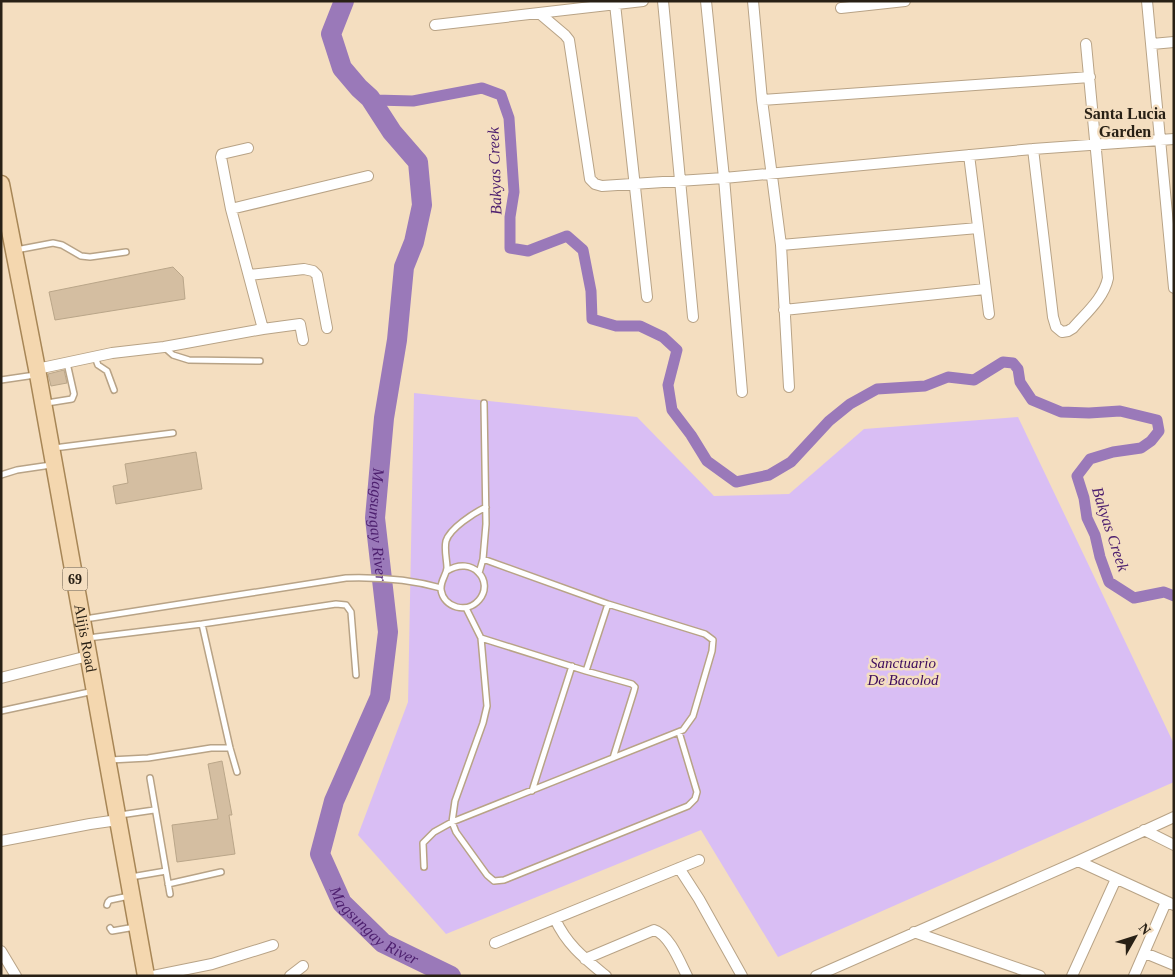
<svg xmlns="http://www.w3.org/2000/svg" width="1175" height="977" viewBox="0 0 1175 977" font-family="'Times New Roman',serif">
<rect width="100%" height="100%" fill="#f4dec0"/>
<path fill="#d9bef4" d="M414 393 637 417 714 496 789 494 864 429 1018 417 1174 744V782L778 957 701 830 446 934 358 835 408 702Z"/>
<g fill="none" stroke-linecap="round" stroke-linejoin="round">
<path stroke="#9a79b9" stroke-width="11" d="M370 98 375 100 413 101 482 88 501 95 509 118 514 192 510 217V248L528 251 567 236 583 250 591 291 592 319 616 326H640L663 337 677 350 668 385 672 410 691 435 707 461 736 482 769 475 791 462 829 421 850 404 877 389 925 386 948 377 974 380 1003 362 1013 363 1018 369 1020 382 1032 400 1061 412 1089 413 1120 411 1157 420 1159 431 1151 441 1141 448 1113 452 1090 459 1077 476 1084 498 1087 518 1095 535 1100 557 1109 582 1134 598 1164 592 1174 596"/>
<path stroke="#9a79b9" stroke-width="20" id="s1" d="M344 1 331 34 342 68 359 88 370 98 392 132 418 162 422 205 414 242 404 267 397 340 384 418 375 518 388 632 380 697 334 801 320 854 342 903 383 943 451 976"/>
</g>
<path fill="#d4bea1" stroke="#baa689" d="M173 267 183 277 185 299 55 320 49 292Z
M64 370 67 383 51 386 48 374Z
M196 452 202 489 116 504 113 486 128 483 125 464Z
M222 761 232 815H229L235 854 177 862 172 825 218 819 208 764Z"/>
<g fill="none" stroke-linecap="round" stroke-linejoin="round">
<g stroke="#b8a386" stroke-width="8">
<path id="service" d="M16 250 53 243 62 245 81 256 90 257 126 252
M164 347 173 355 189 360 260 361
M95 357 98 365 107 371 114 390
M1 380 35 375
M47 403 72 399 74 394 67 363
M54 448 173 433
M1 475 17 470 51 465
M447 571C472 555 495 581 479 600 467 614 444 608 441 590 440 581 446 576 447 568 447 560 444 550 446 541 450 528 474 513 486 507
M479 573 483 559 486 524 484 403
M466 608 481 638 487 706 483 723 455 801 452 822 456 832 487 875 494 881 504 880 688 806 695 799 697 792 679 732
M85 619 346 578C379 577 409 579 441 588
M202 624 336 604 346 605 351 612 356 675
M88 638 202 624 230 748 237 772
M481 638 586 671 632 684 635 687 634 691 613 758
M586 671 608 604
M1 711 94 691
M110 760 148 758 211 748H230
M150 778 170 894
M532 791 572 666
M120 815 154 810
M424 867 423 843 434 832 452 822 683 730 693 716 712 651 713 640 705 634 608 604 483 559
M131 877 166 871
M168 884 221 872
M107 905 108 902 110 900 129 896
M110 928 112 931 135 927"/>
</g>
<g stroke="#b8a386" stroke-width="12">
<path id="minor" d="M663 1 693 317
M706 1 724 178 742 392
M753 1 762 100 781 245 789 387
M1147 1 1174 288
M615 4 647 297
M841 8 905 1
M539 13 565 35 569 40 590 179 595 184 602 186 724 178 1033 149 1174 139
M435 25 643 1
M1152 44 1174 42
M762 100 1090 77
M1033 149 1053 317 1056 327 1062 332 1068 331 1073 328C1086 313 1104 298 1108 278L1086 44
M969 155 989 314
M231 209 368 176
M781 245 978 228
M249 275 304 269 313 271 317 275 327 328
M784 310 985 289
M263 329 300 324 303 340
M37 369 112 353 164 347 263 329 231 209 221 157 222 154 248 148
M1 678 88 656
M1144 830 1174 845
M1 841 90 824 118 820
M1078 861 1174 905
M679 868 699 899 742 976
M555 919C567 945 584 958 606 976
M914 932 1040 976
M495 943 699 860
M1 951 16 976
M1145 953 1174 965
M585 959 654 930C669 934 680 962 687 976
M153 976 212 964 273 945
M290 976 303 966
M816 976 1078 861 1174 817
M1072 976 1116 879
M1134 976 1166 902"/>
</g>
<g stroke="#a78656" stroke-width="19">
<g id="primary">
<path id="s2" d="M1 184 37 369 146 976"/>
</g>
</g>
<use href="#service" stroke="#fff" stroke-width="5"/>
<use href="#minor" stroke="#fff" stroke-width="10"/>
<use href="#primary" stroke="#f4d7af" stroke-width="16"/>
</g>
<g text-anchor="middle" stroke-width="5" stroke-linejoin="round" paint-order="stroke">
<rect fill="#f4dec0" stroke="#655948" stroke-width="1" x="62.5" y="567.5" width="25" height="23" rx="4"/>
<g font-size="14" font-weight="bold" fill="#282015">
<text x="75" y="584">69</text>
</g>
<g font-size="15" fill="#282015" stroke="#f4dec0">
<text dy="5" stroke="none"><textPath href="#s2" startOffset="462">Alijis Road</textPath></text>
</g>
<g font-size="15" font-style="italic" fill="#3e0d5d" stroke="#f4dec0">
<text x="903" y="668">Sanctuario<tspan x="903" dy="17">De Bacolod</tspan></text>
</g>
<g font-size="16" font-weight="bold" fill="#282015" stroke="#f4dec0">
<text x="1125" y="119">Santa Lucia<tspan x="1125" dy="18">Garden</tspan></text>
</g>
<g font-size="16" font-style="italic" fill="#4e206f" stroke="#f4dec0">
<text transform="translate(494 171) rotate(-92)" y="6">Bakyas Creek</text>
<text dy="6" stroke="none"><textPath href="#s1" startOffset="560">Magsungay River</textPath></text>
<text transform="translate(1111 529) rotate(72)" y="6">Bakyas Creek</text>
<text dy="6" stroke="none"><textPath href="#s1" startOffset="995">Magsungay River</textPath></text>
</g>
</g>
<rect width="1175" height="977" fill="none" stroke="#282015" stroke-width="5"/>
<g transform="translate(1135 937) rotate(51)" stroke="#f4dec0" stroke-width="4" paint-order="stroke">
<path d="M0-4L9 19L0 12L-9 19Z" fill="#282015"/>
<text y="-8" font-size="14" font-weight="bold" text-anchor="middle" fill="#282015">N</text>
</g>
</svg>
